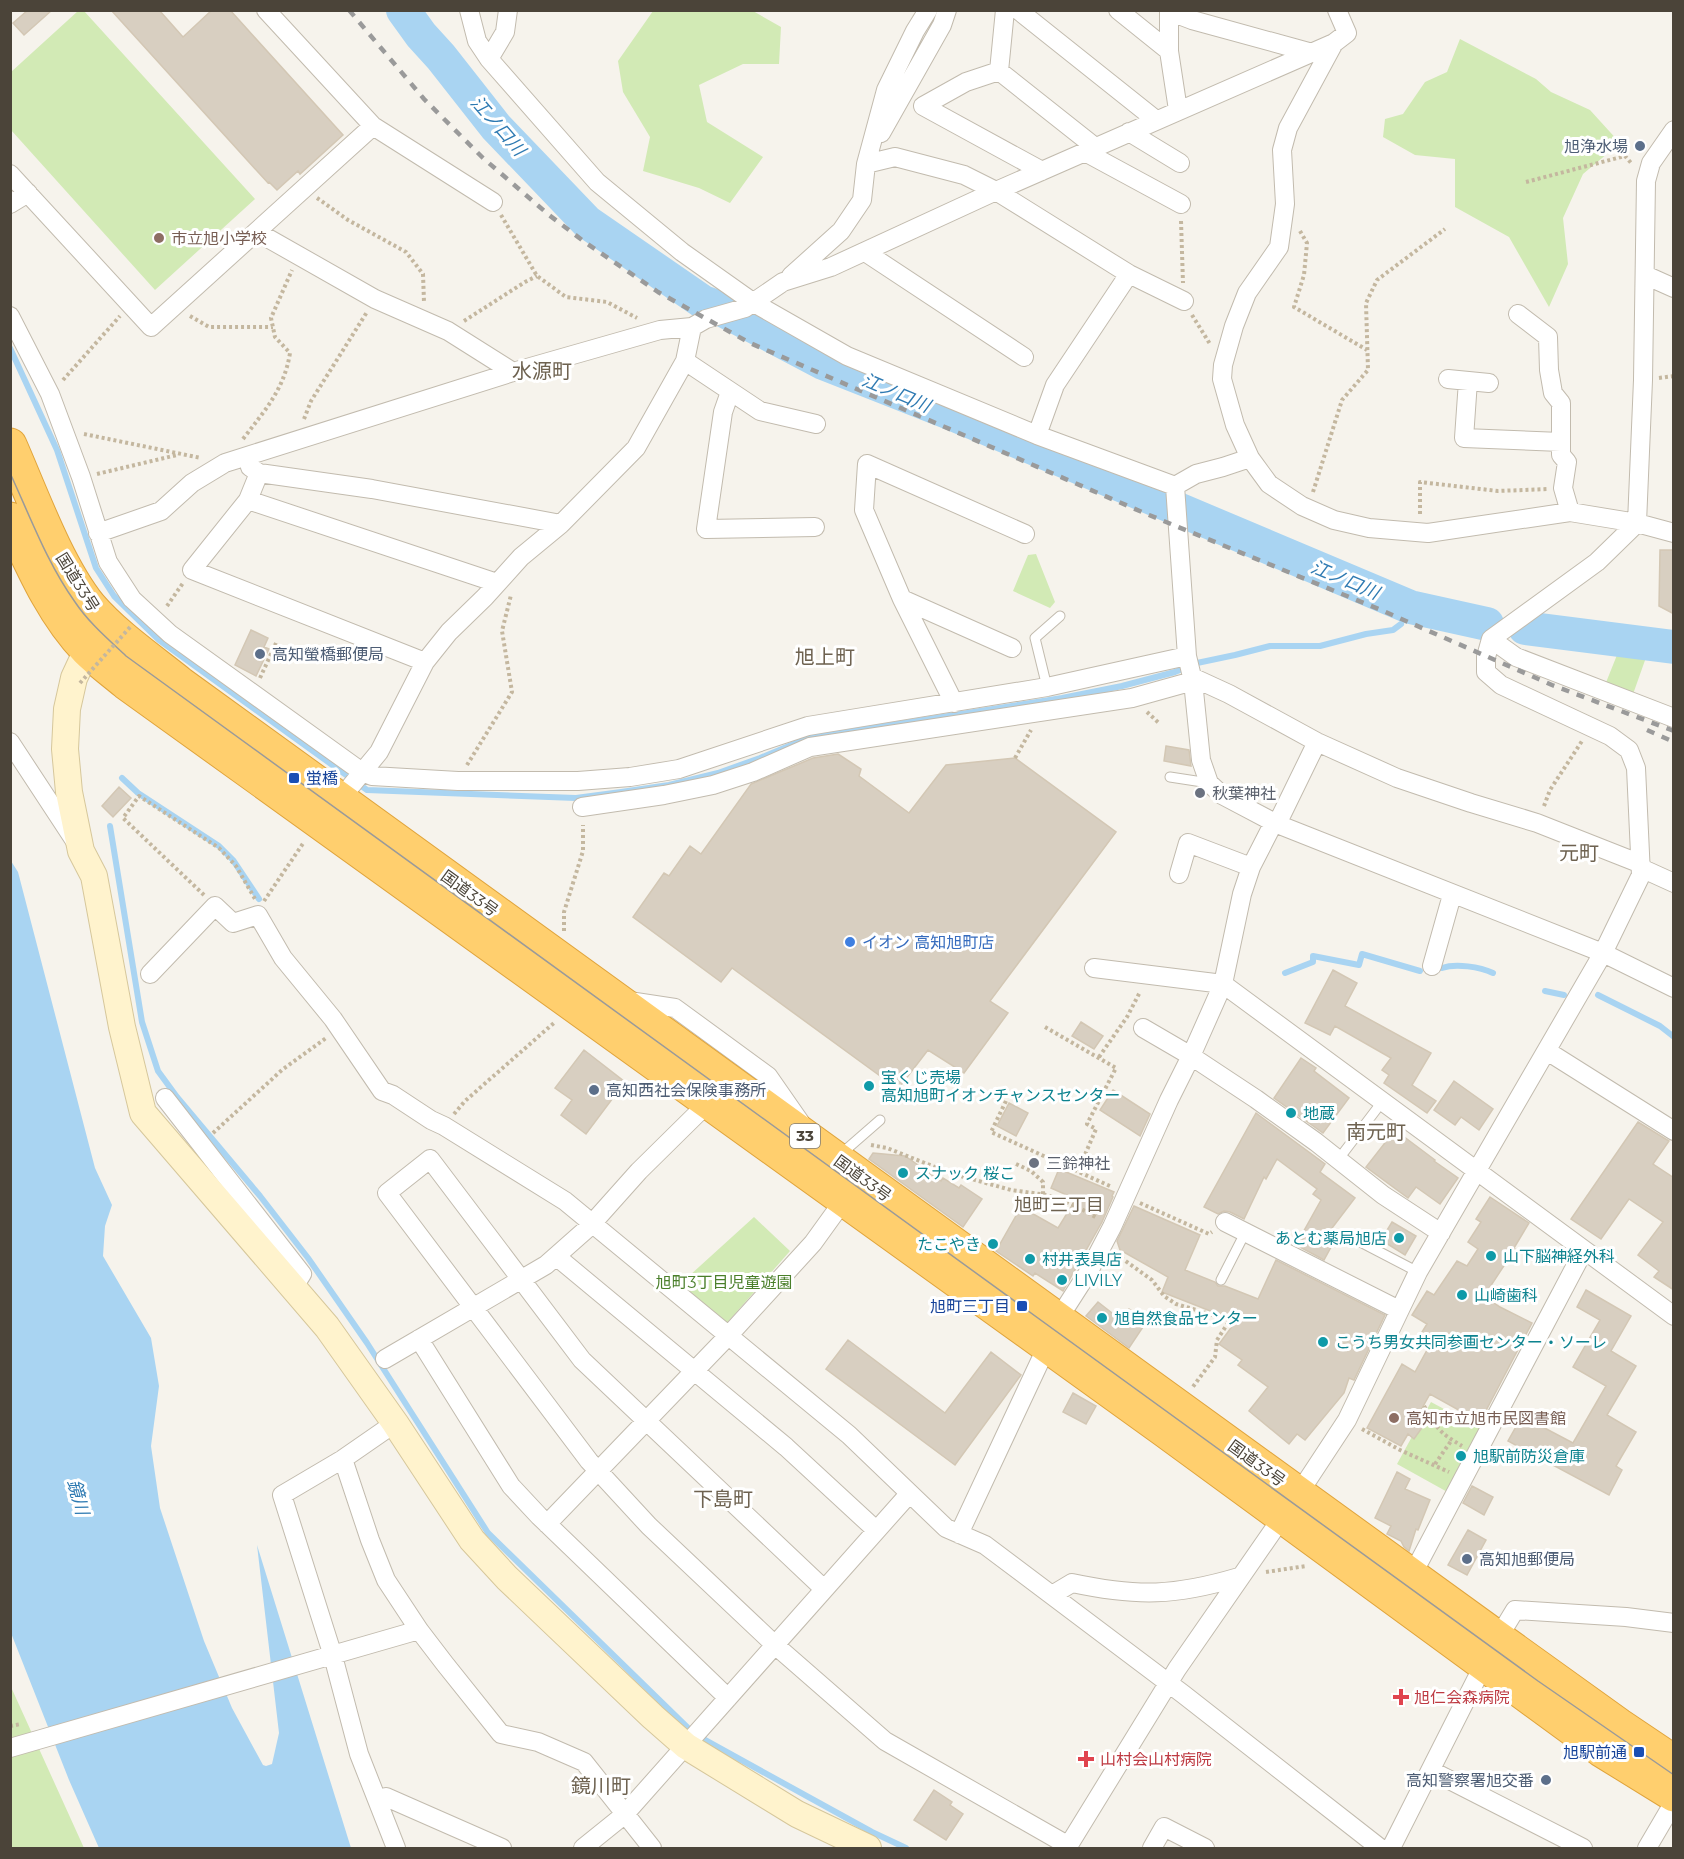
<svg xmlns="http://www.w3.org/2000/svg" width="1684" height="1859" viewBox="0 0 1684 1859" font-family="Montserrat,'Noto Sans JP',sans-serif">
<rect width="100%" height="100%" fill="#f6f3ec"/>
<path fill="#d2eab5" d="M78 11H84L255 199 155 290 11 130V72Z
M653 11H753L781 27 779 64H743L699 85 707 122 763 157 730 203 699 188 643 171 650 137 623 92 618 61Z
M1460 39 1536 79 1551 92 1590 110 1620 143 1583 174 1563 218 1568 264 1549 307 1509 237 1455 207V159L1415 155 1383 137 1385 119 1403 114 1425 82 1447 72Z
M1036 554 1055 602 1050 608 1013 591 1028 555Z
M1649 649 1632 697 1605 685 1619 650Z
M754 1217 790 1251 726 1324 678 1286Z
M1431 1402 1485 1431 1451 1494 1397 1464Z
M11 1687 84 1848H11Z"/>
<path fill="#a9d4f2" d="M11 861 18 872 95 1168 112 1205 105 1226 103 1256 151 1338 159 1386 151 1446 160 1508 204 1641 232 1708 263 1765 266 1766 272 1764 279 1733 257 1545 351 1848H99L69 1780 11 1633Z"/>
<g fill="none" stroke-linecap="round" stroke-linejoin="round">
<path stroke="#a9d4f2" stroke-width="6" d="M10 348 57 450 96 568 114 596 159 640 367 790 576 798 621 792 669 785 718 773 760 758 808 738 1062 698 1122 686 1175 672 1197 663 1235 655 1270 646H1320L1366 634 1393 630 1401 624
M122 778 138 793 219 846 233 860 259 899
M110 826 142 1022 158 1071 177 1097 260 1196 308 1258 367 1343 488 1533 688 1728 705 1740 872 1832 906 1848
M1442 968C1456 963 1480 967 1493 973
M1285 973 1313 962V956L1359 965 1362 954 1420 971
M1545 991 1564 995
M1598 995 1660 1026 1674 1037"/>
<path stroke="#a9d4f2" stroke-width="34" d="M403 10 421 35 441 57 496 127 587 222 703 302 717 307 823 363 955 415 1410 607 1487 624
M1525 628 1674 647"/>
</g>
<path fill="#d8cfc1" stroke="#d3c7b4" stroke-width="1.5" d="M28 10H52L24 35 13 23Z
M111 10H159L183 37 212 10H230L343 135 300 174 298 171 277 190 269 182 268 183Z
M1660 550H1674V614L1659 606Z
M251 630 268 638 264 647 269 649 256 676 235 665Z
M1166 746 1189 750 1191 766 1164 761Z
M838 754 861 769 859 776 909 813 946 765 1015 758 1116 832 990 1001 1008 1013 964 1073 928 1050 898 1089 732 968 721 982 633 917 664 873 669 876 690 846 701 854 751 784 813 758Z
M119 787 131 798 113 817 102 806Z
M1333 970 1357 983 1345 1006 1431 1053 1412 1085 1436 1101 1427 1113 1384 1083 1389 1075 1382 1070 1391 1058 1335 1026 1330 1035 1305 1023Z
M1081 1022 1103 1036 1094 1049 1072 1036Z
M584 1050 625 1082 586 1134 561 1115 572 1100 555 1088Z
M1301 1058 1316 1068 1314 1071 1349 1098 1323 1133 1274 1098Z
M1454 1081 1493 1109 1479 1130 1461 1117 1455 1125 1434 1110Z
M1113 1090 1150 1114 1140 1136 1100 1110Z
M1009 1103 1028 1113 1016 1136 997 1126Z
M1256 1113 1325 1164 1320 1172 1355 1198 1329 1232 1337 1236 1324 1260 1296 1245 1321 1200 1313 1194 1317 1189 1277 1159 1266 1179 1264 1177 1244 1219 1230 1212 1224 1211 1218 1214 1204 1207Z
M1638 1122 1669 1141 1653 1164 1674 1178V1290L1654 1277 1659 1271 1638 1255 1663 1222 1629 1199 1601 1239 1571 1219Z
M1395 1130 1435 1160 1434 1161 1458 1178 1440 1204 1416 1187 1408 1198 1366 1167Z
M873 1153 905 1156 941 1181 943 1178 959 1188 961 1185 982 1199 963 1227 869 1159Z
M1059 1169 1114 1192 1112 1196 1113 1197 1102 1222 1063 1291 1035 1273 1033 1276 996 1251 1021 1207 1058 1228 1076 1199 1051 1188Z
M1490 1197 1529 1223 1514 1248 1515 1249 1484 1296 1500 1307 1532 1323 1480 1422 1430 1394 1416 1419 1424 1425 1414 1439 1408 1434 1401 1446 1367 1428 1402 1364 1415 1372 1433 1339 1422 1332 1427 1324 1412 1315 1427 1291 1434 1295 1457 1261 1467 1266 1478 1249 1468 1242 1481 1222 1476 1219Z
M1134 1206 1200 1235 1185 1270 1215 1282 1218 1286H1225L1258 1299 1276 1260 1385 1315 1354 1380 1349 1378 1344 1393 1305 1440 1297 1434 1289 1444 1249 1411 1268 1387 1238 1365 1242 1360 1219 1344 1236 1321 1162 1292 1168 1277 1120 1250 1117 1241Z
M1392 1222 1416 1236 1405 1255 1381 1240Z
M1586 1290 1631 1316 1611 1351 1636 1366 1607 1415 1636 1432 1616 1466 1622 1470 1609 1495 1508 1441 1522 1416 1573 1443 1606 1386 1573 1367 1600 1320 1577 1307Z
M1098 1302 1121 1320 1129 1309 1147 1321 1129 1348 1086 1316Z
M848 1340 945 1413 991 1352 1021 1375 955 1465 826 1369Z
M1073 1393 1096 1406 1086 1424 1063 1412Z
M1397 1472 1410 1479 1405 1489 1430 1500 1418 1530 1416 1529 1409 1551 1404 1547 1401 1541 1387 1534 1391 1526 1375 1518Z
M1472 1486 1493 1497 1484 1515 1463 1503Z
M1468 1530 1486 1540 1467 1575 1448 1565Z
M934 1790 952 1802 950 1805 963 1814 946 1840 914 1820Z"/>
<g fill="none" stroke-linecap="round" stroke-linejoin="round">
<g stroke="#c2bbae" stroke-width="11">
<path id="lane" d="M1047 687 1035 638 1060 616
M1170 777 1209 783
M1344 1152 1382 1102
M841 1154 880 1120
M1347 1235 1418 1272
M1221 1280 1245 1233"/>
</g>
<g stroke="#c2bbae" stroke-width="20">
<path id="street" d="M266 10 373 126 493 202
M469 10 477 41 489 59 597 182 682 252 754 303 847 356 1037 435 1175 486
M1005 10 999 71 1095 147
M1018 10 1156 120
M1118 10 1169 51
M1169 10V51L1178 110
M1171 12 1192 20 1312 53
M1334 43 1288 128 1282 150 1285 204 1279 247 1247 293 1234 326 1223 365 1222 379 1235 425 1250 458 1269 484 1302 506 1334 520 1369 528 1428 533 1570 512 1637 523 1674 533
M489 59 505 32 508 10
M999 71 966 82 923 106 1042 171
M1129 132 1180 163
M881 133 942 25 947 10
M1085 152 1181 204
M866 164 895 157 964 175 996 191 1129 274 1184 301
M10 174 151 327 373 126
M10 204 28 193
M257 232 375 299 448 331 513 372
M865 252 1024 357
M1645 275 1674 288
M791 276 841 231 862 200 866 164 886 90 915 31 928 10
M1518 314 1548 337 1549 370 1553 393 1561 403V455L1567 462 1563 488 1570 512
M10 316 50 394 81 477 108 562 132 599 170 634 362 772 372 776 458 781H578L630 777 679 769 808 726 1047 687 1187 656
M685 361 760 411 816 424
M1448 379 1489 383
M1468 381 1464 438 1561 442
M730 392 723 412 706 529 815 527
M1037 435 1055 385 1129 274
M250 467 259 473 372 489 561 524
M259 473 248 500 192 570 425 662
M1175 486 1187 656 1193 681 1201 760 1209 783 1222 795 1277 824 1603 953 1674 988
M1175 486 1196 474 1223 467 1250 458
M248 500 497 583
M98 533 161 511 192 483 225 463 513 372 660 330 692 327 706 319 745 308 783 282 831 267 996 191 1334 43 1347 33 1337 10
M902 599 1012 648
M1491 639 1516 657 1674 718
M1192 677 1229 694 1317 742 1397 778 1471 803 1537 823 1641 864
M954 703 902 599 864 510 867 464 1025 534
M10 742 75 841
M336 804 379 752 425 662 449 632 485 597 521 557 561 524 636 448 685 361 692 327
M582 807 664 795 713 785 753 772 810 747 1132 698 1193 681
M1277 824 1317 742
M1641 868 1674 883
M1179 874 1188 843 1251 867
M1432 966 1452 895
M1094 968 1223 984 1674 1316
M150 974 215 906 233 923 258 915 283 958 333 1019 382 1091 393 1095 431 1120 444 1126 565 1201 849 1435 946 1528 985 1545 1183 1694 1380 1848
M629 1001 675 1008 768 1076 800 1122
M1143 1028 1191 1056 1256 1099 1316 1142 1383 1195 1441 1233
M1547 1051 1674 1131
M165 1098 302 1274 293 1288
M1225 1222 1399 1310
M557 1257 786 1447 876 1530
M419 1339 511 1486 539 1516 728 1698
M385 1359 546 1265 589 1227 639 1171 708 1103
M395 1423 343 1459 370 1540 386 1580 419 1630 445 1664 501 1734 538 1742 584 1762 652 1848
M343 1459 282 1495 333 1656 359 1754 396 1848
M547 1524 729 1335 813 1243 844 1200
M959 1534 1064 1310 1089 1271 1112 1227 1169 1100 1191 1056 1223 984 1242 894 1251 867 1274 822
M1408 1583 1584 1250
M824 1589 582 1360 430 1159 387 1193 589 1461 649 1526 775 1645 885 1741 1069 1846
M1052 1595 1072 1583C1138 1597 1175 1596 1239 1577
M1498 1638 1515 1610 1626 1617 1674 1623
M10 1748 419 1630
M1432 1771 1583 1848
M386 1797 502 1848
M583 1848 624 1815 909 1494
M1067 1848 1177 1669 1299 1493 1347 1420 1418 1272 1603 953 1641 875 1636 768 1629 750 1610 736 1501 685 1486 672V657L1491 639 1597 562 1637 523 1643 380 1646 181 1651 163 1674 130
M1152 1848 1164 1827 1205 1848
M1391 1848 1484 1664
M1647 1848 1674 1802"/>
</g>
<g stroke="#d6c79b" stroke-width="28">
<path id="secondary" d="M97 638 87 650 74 678 67 709 65 749 69 792 81 851 94 876 122 1027 143 1113 327 1327 395 1423 472 1540 507 1578 653 1717 686 1746 797 1814 868 1848"/>
</g>
<g stroke="#e0a43c" stroke-width="35">
<path id="highway" d="M10 445C32 495 57 565 90 606 116 636 150 659 181 684L1498 1638 1619 1725 1674 1762
M10 519C31 564 52 614 87 650 99 662 113 672 126 683L1164 1430 1601 1750 1674 1795"/>
</g>
<path stroke="#c4b79f" stroke-width="4" stroke-dasharray="3 3" stroke-linecap="butt" d="M1526 182 1625 156 1632 164
M317 198 348 220 406 252 423 274 424 302
M501 215 537 276 566 297 607 302 637 318
M1181 221 1183 283
M1300 231 1307 243 1304 275 1294 307 1367 350
M1192 315 1210 344
M190 316 209 327H273
M464 321 525 282 537 276
M1659 378 1674 376
M63 380 120 316
M304 419 311 401 367 312
M84 434 201 458
M243 439C265 410 284 390 290 353L275 337 271 318 292 270
M97 474 177 455
M1313 492 1342 400 1368 370 1366 303 1377 280 1445 229
M1420 514V482L1498 491 1548 489
M167 606 183 583
M260 678 276 643
M1147 712 1160 724
M1015 758 1031 730
M467 765 512 692 502 631 511 595
M1544 806 1550 790 1582 741
M204 895 123 818 139 796 219 848 236 866 255 899
M264 901 304 842
M564 931V912L583 851V825
M1045 1027 1116 1068 1087 1124 1096 1129 1078 1171
M1099 1057 1127 1017 1140 992
M1006 1101 991 1132 1112 1187
M454 1114 465 1101 555 1022
M213 1133 282 1070 326 1038
M871 1145 887 1148 950 1173 1011 1190 1047 1195 1076 1206 1097 1218
M1016 1164 1031 1171 1043 1182V1195
M1140 1203 1209 1234 1212 1232
M1116 1254 1152 1280 1164 1296 1176 1304 1230 1320 1217 1340 1215 1357 1192 1388
M1424 1406C1438 1430 1439 1432 1462 1446
M1362 1429 1400 1450 1449 1472
M1435 1464 1451 1441
M1266 1572 1306 1566
M10 1726 21 1724"/>
<use href="#lane" stroke="#fff" stroke-width="9"/>
<use href="#street" stroke="#fff" stroke-width="18"/>
<use href="#secondary" stroke="#fff3cd" stroke-width="26"/>
<use href="#highway" stroke="#ffcf6e" stroke-width="33"/>
<path stroke="#9a9a9a" stroke-width="1.5" d="M10 473C30 516 47 563 75 602 89 623 108 639 126 656L1538 1681 1674 1775"/>
<path stroke="#9a9a9a" stroke-width="4.5" stroke-dasharray="8 8" stroke-linecap="butt" d="M349 10 424 99 483 158 549 215 586 243 658 292 750 343 1149 515 1381 610 1552 685 1674 731
M1647 730 1674 742"/>
<path stroke="#c4b79f" stroke-width="4" stroke-dasharray="3 3" stroke-linecap="butt" d="M80 683 132 625"/>
</g>
<g fill="#5c6f8a" stroke="#fff" stroke-width="2">
<circle cx="1640" cy="146" r="6"/>
<circle cx="260" cy="654" r="6"/>
<circle cx="594" cy="1090" r="6"/>
<circle cx="1467" cy="1559" r="6"/>
<circle cx="1546" cy="1780" r="6"/>
</g>
<g fill="#8d6e63" stroke="#fff" stroke-width="2">
<circle cx="159" cy="238" r="6"/>
<circle cx="1394" cy="1418" r="6"/>
</g>
<g fill="#1a4fb4" stroke="#fff" stroke-width="2">
<rect x="288" y="772" width="12" height="12" rx="3"/>
<rect x="1016" y="1300" width="12" height="12" rx="3"/>
<rect x="1633" y="1746" width="12" height="12" rx="3"/>
</g>
<g fill="#6b7280" stroke="#fff" stroke-width="2">
<circle cx="1200" cy="793" r="6"/>
<circle cx="1034" cy="1163" r="6"/>
</g>
<circle fill="#3f7fe0" stroke="#fff" stroke-width="2" cx="850" cy="942" r="6"/>
<g fill="#0f9aa8" stroke="#fff" stroke-width="2">
<circle cx="869" cy="1086" r="6"/>
<circle cx="1291" cy="1113" r="6"/>
<circle cx="903" cy="1173" r="6"/>
<circle cx="1399" cy="1238" r="6"/>
<circle cx="993" cy="1244" r="6"/>
<circle cx="1491" cy="1256" r="6"/>
<circle cx="1030" cy="1259" r="6"/>
<circle cx="1062" cy="1280" r="6"/>
<circle cx="1462" cy="1295" r="6"/>
<circle cx="1102" cy="1318" r="6"/>
<circle cx="1323" cy="1342" r="6"/>
<circle cx="1461" cy="1456" r="6"/>
</g>
<g fill="#e0444e" stroke="#fff" stroke-width="2">
<path d="M1398 1688h6v6h6v6h-6v6h-6v-6h-6v-6h6z"/>
<path d="M1083 1750h6v6h6v6h-6v6h-6v-6h-6v-6h6z"/>
</g>
<g text-anchor="middle" stroke-width="6" stroke-linejoin="round" paint-order="stroke">
<rect fill="#fff" stroke="#817c74" stroke-width="1.5" x="790" y="1124" width="30" height="24" rx="4.5"/>
<g font-size="15" font-weight="bold" fill="#4b4439">
<text x="805" y="1141">33</text>
</g>
<g font-size="16" fill="#4e5e75" stroke="#fff" text-anchor="start">
<text x="1628" y="152" text-anchor="end">旭浄水場</text>
<text x="272" y="660">高知螢橋郵便局</text>
<text x="606" y="1096">高知西社会保険事務所</text>
<text x="1479" y="1565">高知旭郵便局</text>
<text x="1534" y="1786" text-anchor="end">高知警察署旭交番</text>
</g>
<g font-size="16" fill="#785e54" stroke="#fff" text-anchor="start">
<text x="171" y="244">市立旭小学校</text>
<text x="1406" y="1424">高知市立旭市民図書館</text>
</g>
<g font-size="16" fill="#4b4439" stroke="#fff">
<text transform="translate(78 582) rotate(58)" y="6">国道33号</text>
<text transform="translate(470 893) rotate(36)" y="6">国道33号</text>
<text transform="translate(863 1178) rotate(36)" y="6">国道33号</text>
<text transform="translate(1257 1463) rotate(36)" y="6">国道33号</text>
</g>
<g font-size="16" fill="#164399" stroke="#fff" text-anchor="end">
<text x="306" y="784" text-anchor="start">蛍橋</text>
<text x="1010" y="1312">旭町三丁目</text>
<text x="1627" y="1758">旭駅前通</text>
</g>
<g font-size="16" fill="#5b616d" stroke="#fff" text-anchor="start">
<text x="1212" y="799">秋葉神社</text>
<text x="1046" y="1169">三鈴神社</text>
</g>
<g font-size="16" fill="#366cbe" stroke="#fff" text-anchor="start">
<text x="862" y="948">イオン 高知旭町店</text>
</g>
<g font-size="16" fill="#0d838f" stroke="#fff" text-anchor="start">
<text x="881" y="1083">宝くじ売場<tspan x="881" dy="18">高知旭町イオンチャンスセンター</tspan></text>
<text x="1303" y="1119">地蔵</text>
<text x="915" y="1179">スナック 桜こ</text>
<text x="1387" y="1244" text-anchor="end">あとむ薬局旭店</text>
<text x="981" y="1250" text-anchor="end">たこやき</text>
<text x="1503" y="1262">山下脳神経外科</text>
<text x="1042" y="1265">村井表具店</text>
<text x="1074" y="1286">LIVILY</text>
<text x="1474" y="1301">山崎歯科</text>
<text x="1114" y="1324">旭自然食品センター</text>
<text x="1335" y="1348">こうち男女共同参画センター・ソーレ</text>
<text x="1473" y="1462">旭駅前防災倉庫</text>
</g>
<g font-size="16" fill="#4a7f2a" stroke="#fff">
<text x="724" y="1288">旭町3丁目児童遊園</text>
</g>
<g font-size="16" fill="#be3a42" stroke="#fff" text-anchor="start">
<text x="1414" y="1703">旭仁会森病院</text>
<text x="1100" y="1765">山村会山村病院</text>
</g>
<g font-size="18" font-style="italic" fill="#2e7ab2" stroke="#fff">
<text transform="translate(498 126) rotate(49)" y="6">江ノ口川</text>
<text transform="translate(896 393) rotate(23)" y="6">江ノ口川</text>
<text transform="translate(1345 580) rotate(23)" y="6">江ノ口川</text>
<text transform="translate(78 1497) rotate(75)" y="6">鏡川</text>
</g>
<g font-size="18" fill="#6e6250" stroke="#fff">
<text x="1059" y="1211">旭町三丁目</text>
</g>
<g font-size="20" fill="#6e6250" stroke="#fff">
<text x="542" y="378">水源町</text>
<text x="825" y="664">旭上町</text>
<text x="1579" y="860">元町</text>
<text x="1376" y="1139">南元町</text>
<text x="723" y="1506">下島町</text>
<text x="601" y="1793">鏡川町</text>
</g>
</g>
<rect width="1684" height="1859" fill="none" stroke="#4b4439" stroke-width="24"/>
</svg>
